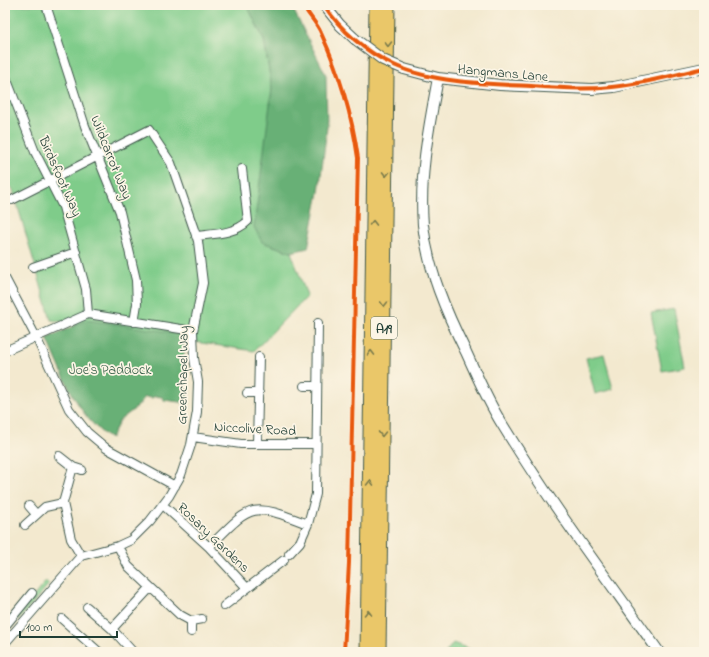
<svg xmlns="http://www.w3.org/2000/svg" width="709" height="657" viewBox="0 0 709 657" font-family="'Indie Flower',sans-serif">
<rect width="100%" height="100%" fill="#fcf5e5"/>
<filter id="ink" filterUnits="userSpaceOnUse"><feTurbulence type="fractalNoise" baseFrequency=".025" numOctaves="2"/><feDisplacementMap in="SourceGraphic" scale="8" xChannelSelector="R" yChannelSelector="G"/><feConvolveMatrix kernelMatrix="1 2 1 2 8 2 1 2 1" color-interpolation-filters="sRGB"/></filter>
<filter id="wash" filterUnits="userSpaceOnUse"><feTurbulence type="fractalNoise" baseFrequency=".012" numOctaves="4" result="noise"/><feDisplacementMap in="SourceGraphic" scale="16" xChannelSelector="R" yChannelSelector="G"/><feGaussianBlur stdDeviation="0.9" result="paint"/><feColorMatrix in="noise" values="0 0 0 0 0 0 0 0 0 0 0 0 0 0 0 0 0 1.4 0 .05"/><feComposite in="paint" operator="in"/></filter>
<g filter="url(#wash)">
<rect width="100%" height="100%" fill="#f3e9cf"/>
<path fill="#7fcc8a" stroke="#4f845f" d="M5 5H247L264 40 272 89 267 136 265 243 291 252 307 296 254 351 51 320 13 190 5 181Z
M674 309 685 367 662 371 651 313Z
M604 354 613 389 595 394 586 358Z
M46 581 49 584 19 620 16 618Z
M453 643 478 652H446Z"/>
<path fill="#67b076" stroke="#437655" d="M247 5H291L326 75 327 127 319 192 308 248 291 252 262 242 254 227 272 89 264 40Z
M87 320 184 334V359L189 384 187 403 164 400 162 397 155 396 152 398 145 397 137 407 120 420 111 438 110 436 109 438C75 414 64 375 47 338Z"/>
</g>
<g filter="url(#ink)">
<g fill="none" stroke-linecap="round" stroke-linejoin="round">
<g stroke="#3f574b" stroke-width="10">
<path id="minor" d="M46 5 85 126 120 212 136 280 137 304 134 322
M5 75 35 152 63 207 86 289 88 314
M196 236C214 234 235 234 248 221L242 169
M33 267 76 252
M5 278 36 337 69 409 87 432 106 448 175 486
M5 351 88 314 193 331
M304 386H317
M247 393H259
M193 437 241 444H316
M257 444 259 357
M59 456 73 467 63 503 71 539 81 556
M73 467 82 470
M163 505 209 547 247 588
M29 506 36 514
M25 525 45 507 63 503
M118 546 128 566 180 615 191 621V632
M209 547C252 504 250 502 308 524
M289 554 300 542 308 524 316 494 318 323
M224 606 284 560
M87 607 112 629 133 652
M62 619 99 652
M191 621 202 619
M5 626 32 593
M112 629 150 588
M5 643 81 556 118 546 131 540 150 521 169 496 181 475 191 445 197 412 198 382 194 358 193 331 203 283 198 241 171 163 149 130 12 200
M5 650 7 652"/>
</g>
<g stroke="#3f574b" stroke-width="12">
<path id="tertiary" d="M324 5 340 25 355 39
M404 69 438 78 500 85 592 89 614 87 704 68
M438 78C429 127 419 175 423 225 428 270 446 312 466 352 477 376 488 402 502 424 550 503 606 577 659 652"/>
</g>
<g stroke="#3f574b" stroke-width="15">
<path id="trunk" d="M367 652 376 5
M379 652 388 5"/>
</g>
<use href="#minor" stroke="#fff" stroke-width="8"/>
<use href="#tertiary" stroke="#fff" stroke-width="10"/>
<use href="#trunk" stroke="#eac769" stroke-width="13"/>
<g stroke="#3f574b" stroke-width="12" stroke-linecap="butt">
<path id="tertiary-bridge" d="M355 39 383 60 404 69"/>
</g>
<use href="#tertiary-bridge" stroke="#fff" stroke-width="10"/>
<g stroke="#fcf5e5" stroke-width="6">
<path id="cycleway" d="M303 5C308 15 317 23 321 33 339 72 352 115 358 158L349 563 344 652
M324 5C340 30 367 53 394 65 433 83 488 84 531 86 558 88 585 90 612 87 643 84 674 75 704 68"/>
</g>
<use href="#cycleway" stroke="#e8590c" stroke-width="4"/>
</g>
<defs><path id="oneway-chevron" d="M-2-3.5L2.5 0L-2 3.5" fill="none" stroke-width="1.6" stroke-linecap="round" stroke-linejoin="round"/></defs>
<g stroke="#7a7b4c">
<use href="#oneway-chevron" transform="translate(388 44) rotate(91)"/>
<use href="#oneway-chevron" transform="translate(386 174) rotate(91)"/>
<use href="#oneway-chevron" transform="translate(373 223) rotate(-89)"/>
<use href="#oneway-chevron" transform="translate(384 304) rotate(91)"/>
<use href="#oneway-chevron" transform="translate(371 353) rotate(-89)"/>
<use href="#oneway-chevron" transform="translate(382 434) rotate(91)"/>
<use href="#oneway-chevron" transform="translate(370 483) rotate(-89)"/>
<use href="#oneway-chevron" transform="translate(368 613) rotate(-89)"/>
</g>
</g>
<g text-anchor="middle" stroke-width="3.5" stroke-linejoin="round" paint-order="stroke">
<rect fill="#fcf5e5" stroke="#617469" stroke-width="1" x="371" y="317" width="26" height="22" rx="3"/>
<g font-size="13" font-weight="bold" fill="#1f3d34">
<text x="384" y="333">A19</text>
</g>
<g font-size="14" fill="#1f3d34" stroke="#fcf5e5">
<text transform="translate(503 72) rotate(5)" y="5">Hangmans Lane</text>
<text transform="translate(112 157) rotate(68)" y="5">Wildcarrot Way</text>
<text transform="translate(61 176) rotate(66)" y="5">Birdsfoot Way</text>
<text transform="translate(182 375) rotate(-89)" y="5">Greenchapel Way</text>
<text transform="translate(255 428) rotate(3)" y="5">Niccolive Road</text>
<text transform="translate(214 537) rotate(44)" y="5">Rosary Gardens</text>
</g>
<g font-size="14" fill="#37614a" stroke="#fcf5e5">
<text x="110" y="374">Joe's Paddock</text>
</g>
</g>
<rect width="709" height="657" fill="none" stroke="#fcf5e5" stroke-width="20"/>
<path d="M20 631v6h97v-6" fill="none" stroke="#1f3d34" stroke-width="2"/>
<text x="26" y="631" font-size="12" fill="#1f3d34" stroke="#fcf5e5" stroke-width="3" paint-order="stroke">100 m</text>
</svg>
